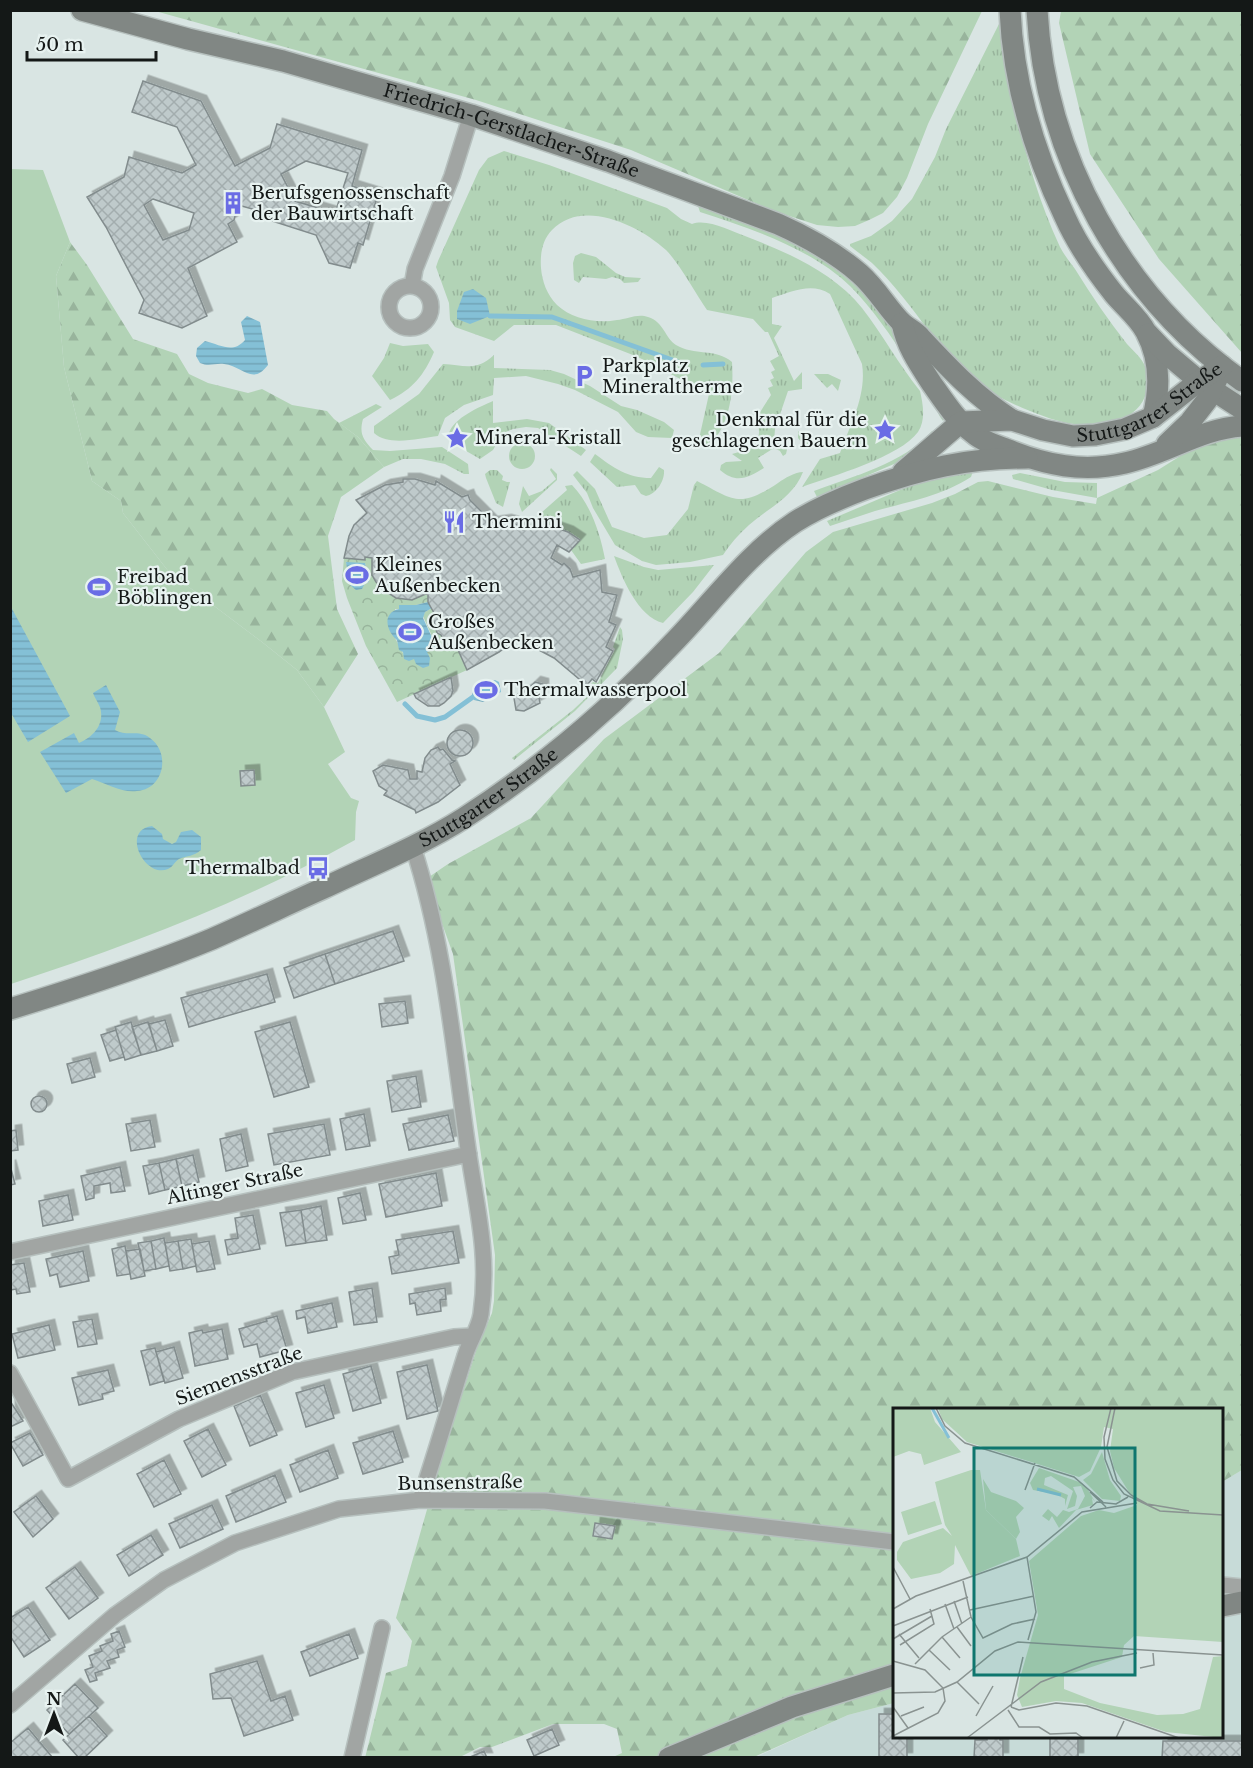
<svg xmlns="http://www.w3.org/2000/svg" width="1253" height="1768" viewBox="0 0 1253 1768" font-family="'Libre Baskerville',serif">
<defs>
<pattern id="grass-tufts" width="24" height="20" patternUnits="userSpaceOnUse" patternTransform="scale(1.5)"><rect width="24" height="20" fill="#b2d3b6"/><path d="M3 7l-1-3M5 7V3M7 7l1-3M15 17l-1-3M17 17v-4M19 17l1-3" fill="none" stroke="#98b49c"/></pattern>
<pattern id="forest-firs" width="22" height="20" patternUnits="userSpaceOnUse" patternTransform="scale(1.5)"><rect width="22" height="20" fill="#b2d3b6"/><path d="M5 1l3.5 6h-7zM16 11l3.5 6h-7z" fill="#98b49c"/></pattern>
<pattern id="park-crowns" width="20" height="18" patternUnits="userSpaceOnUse" patternTransform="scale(1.5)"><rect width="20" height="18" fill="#b2d3b6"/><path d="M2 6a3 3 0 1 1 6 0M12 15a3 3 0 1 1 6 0" fill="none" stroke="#98b49c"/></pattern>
<pattern id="water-rules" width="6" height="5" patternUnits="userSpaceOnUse" patternTransform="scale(1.5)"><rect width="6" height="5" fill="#84c0d6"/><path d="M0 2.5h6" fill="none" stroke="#71a4b7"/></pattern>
<pattern id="building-cross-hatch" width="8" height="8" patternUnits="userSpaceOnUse" patternTransform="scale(1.5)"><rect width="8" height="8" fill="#bfcacb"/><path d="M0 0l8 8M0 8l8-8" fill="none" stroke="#a3adae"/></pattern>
<filter id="shadow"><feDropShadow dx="5.5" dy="-5.5" stdDeviation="0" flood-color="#0004"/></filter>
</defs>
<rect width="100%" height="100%" fill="#d9e5e3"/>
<path fill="#c7dbd8" d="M1242 1470V1757L754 1758 848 1715 894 1703V1736H1222V1482Z"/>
<path fill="url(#grass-tufts)" d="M999 24C1012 100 1027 176 1060 247 1064 255 1070 262 1075 269 1091 295 1108 320 1127 344 1135 353 1145 360 1147 373 1154 420 1103 430 1067 423 1049 420 1011 404 996 395 942 363 916 304 872 263 865 257 857 252 850 246V244L871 236 892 221 912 199 935 157 946 129Z
M504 151 549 165 667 208 681 219 692 224C707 218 731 231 745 236 787 252 833 272 862 308 883 335 899 365 920 391 923 404 926 420 918 432 900 457 832 476 802 487L820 459 840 453C850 425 867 395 862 364L830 294C811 282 792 292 772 298V324L782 326 774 338 794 381 802 372V389L788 391 775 429 774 442 788 445 786 454 783 456 780 451 774 448 758 458 764 468C748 478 736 484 720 470L721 465 726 462 742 461 732 454 753 448C759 437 762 431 755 420L771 395 768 388 773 386 770 380 774 378 771 372 775 370 770 361 779 356 768 332H765L753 319 707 310C696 294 679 263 666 250 639 225 582 198 552 230 542 240 540 255 541 268 542 281 547 295 557 305 572 319 597 324 617 320 627 319 638 313 648 317 664 322 665 338 676 345 694 356 716 348 732 362 734 392 730 428 706 448L699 439 709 394 638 357 556 325H514L494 341 455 327 450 320 449 303 436 267 438 261 479 170 488 158Z
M698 206C756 226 817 247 862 292 890 320 916 367 938 400L943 415V421C937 414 936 405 931 397 924 385 916 374 908 362 891 336 873 309 850 286 812 249 750 228 700 212Z
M581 253 596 257 616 273 625 277 641 278 638 282 624 283 620 279 612 277 606 279 583 277 579 283 574 280 573 263 575 256Z
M390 343 403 346 428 344 434 352C424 375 413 389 390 400L372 376 384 358Z
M494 355V368L550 370 564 374 590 386 621 406 637 410 664 422 674 430 672 438 648 437 636 432 618 412 575 390 558 384 526 376 494 378 493 395 464 405 445 418 438 436C420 438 389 447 374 433V426L419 394 443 364C464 365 476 372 494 355Z
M814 374H828L841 380 838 391 832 384 827 388Z
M493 401V423L527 419 549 423 586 450 581 456 538 428 526 427 513 429 503 433 493 450 480 459 454 444 449 433C454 418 479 407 493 401Z
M376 404 382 407 363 419C359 434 363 439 373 450L390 451 442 447 468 464 469 474H464L445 464 421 459H403L384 467 358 437 339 423Z
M798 431 805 438 810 433 819 443C811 449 804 446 798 438Z
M932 431H938L901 461 817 497 814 491C853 476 903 464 932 431Z
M509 456a13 13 0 1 1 26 0a13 13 0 1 1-26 0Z
M595 454C614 468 627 478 651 478L659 467 664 470C665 481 656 494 646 496L641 494 635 485 617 487 590 462Z
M551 468 557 474V480L522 512 519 504 523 486 529 496 542 491 556 479 550 470Z
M490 470H497L503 476 502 480 507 482H510L503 507 496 503 486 478 485 474Z
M577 471 595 489 612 527 644 538 667 535 688 509 694 485 697 481C734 500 739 509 778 483 785 478 795 472 803 472 793 498 768 508 749 525 739 534 730 544 723 555L690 562 656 565 642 561 615 545 593 508 587 493 573 475Z
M973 471 971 477C942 496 907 502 875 511 860 516 845 521 830 526L827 521 938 474Z
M1020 473 1065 482 1097 483V498L1052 490 1013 479 1012 475Z
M572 485C591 505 600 533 605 559L581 564 571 550 580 540C564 529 549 525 529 527L533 520 567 490 565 486Z
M614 556 644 567 658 570 714 565 693 592 663 623C638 617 622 578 614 556Z
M620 627 622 630 623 639 617 668 575 711 514 760 512 758 573 710 590 694 587 688 593 682 598 683 615 649 613 647Z"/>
<path fill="url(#forest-firs)" d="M155 11H982L928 124 907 178 897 197 883 213 869 220 855 226 838 227 817 225 774 211 631 150 476 100Z
M1061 11H1242V353L1159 259 1090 154 1059 23Z
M70 242 87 265 133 339 177 354 189 374 208 383 248 393 262 389 292 405 327 411 334 419 358 437 384 467 341 497 328 536 337 609 358 654 324 707 297 670 262 642 169 572 123 513 121 501 92 481 64 367 56 276Z
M1242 433V1470L1222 1482V1410H894V1703L848 1715 754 1757H613L622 1753 617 1729 604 1724H553L492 1747H480L460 1757 365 1758 386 1673 407 1666 412 1641 396 1618 444 1450 477 1348 492 1313 494 1301 495 1255 453 954 426 879 448 864 531 818 604 739 719 653 806 552 833 532 932 503 955 494 978 482 988 481 1053 497 1096 504 1097 498 1158 470 1209 438Z"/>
<path fill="url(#park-crowns)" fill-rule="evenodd" d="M365 557 372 558C370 592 399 608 428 593V602L416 605H399V609H395V638L404 655 427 652 435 648V643L423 616 425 612 432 608 434 613 432 615 437 632 454 641 467 670 397 702 366 646 347 598 342 581 344 558 365 560ZM346 563H365L369 582 365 583Z"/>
<path fill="#b2d3b6" d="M10 169 43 170 70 242 56 276 64 367 92 481 121 501 123 513 169 572 262 642 297 670 324 707 345 752 328 764 351 798 359 801 356 812 355 840C246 901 130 945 11 984Z"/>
<path fill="url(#water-rules)" d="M473 289 486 298 490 316 470 324 457 319V311L464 292Z
M247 316 260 322 268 365C252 386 243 366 224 364 215 363 209 367 200 363L196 356 197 348 205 341C221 345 233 354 245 340L241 322Z
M346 562 365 563 369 582 365 583 362 589 356 590 350 585Z
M428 602 432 608 425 612 423 618 436 646 433 649 427 652 430 658 429 666 423 668 416 664 414 659 409 661 404 659 403 652 399 650 397 640C387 632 381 613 399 609V605H416Z
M11 607 70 716 28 742 11 713Z
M495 680 499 682 501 692 483 702 474 700 472 695 474 688Z
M106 685 120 712 115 730C126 737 139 729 150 738 171 753 164 789 137 791 122 793 107 784 92 779L66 793 40 752 74 733 79 743C91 738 103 727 101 712 101 706 95 699 93 693Z
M152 826 162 834 163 839 172 844 176 842 181 832 192 830 201 837V850C193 857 188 855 179 859 175 861 173 867 168 869 145 879 120 830 152 826Z"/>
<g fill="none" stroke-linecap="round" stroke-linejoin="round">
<path stroke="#84c0d6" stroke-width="5" d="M490 316 552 317 678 362
M703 365 723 364
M405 704 417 716 435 720 445 717 473 697"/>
</g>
<path fill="url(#building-cross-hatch)" stroke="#828c8d" stroke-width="1.5" fill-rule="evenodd" filter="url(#shadow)" d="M143 81 201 101 235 166 270 148 277 124 362 150 352 186 378 194 363 245 358 243 350 268 329 263 316 235 269 220 270 214 238 205 234 220 228 224 237 242 188 268 207 316 182 328 139 313 144 300 106 227 87 197 124 177 129 157 182 173 196 165 177 127 132 112ZM306 161 348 173 335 213 295 201 281 174ZM153 199 194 213 189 230 163 240 144 205Z
M403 479H415L435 485 436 481 462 497 468 495 470 500 492 522 506 520 513 522 523 530 534 526H551L568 532 580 540 569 552 557 545 551 558 562 565 564 563 570 569 573 577 600 570 602 592 617 595 609 622 616 625 606 647 613 651 596 682 592 679 588 684H585L554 658 522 641 515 640 499 652 467 670 454 641 446 645 441 635 437 633 432 615 434 613 428 602V593L412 600 396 598 388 593 376 582 372 575V558L365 557V560L344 558 349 536 354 525 367 513 356 500 385 485 403 482Z
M451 677 453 691 451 696 444 703 439 706H428L416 698 414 694Z
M535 682 543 684V692L539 698 540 703 524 711 516 710 514 698 518 694H520L528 689Z
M447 743a13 13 0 1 1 26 0a13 13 0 1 1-26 0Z
M438 747 440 750 443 749 452 760 455 761 450 764 460 785 438 802 416 813 415 810 384 795 387 791 379 786 373 771 383 765 408 770 410 779H417V771L422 772 425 758 431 750Z
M254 770 255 785 241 786 240 771Z
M393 931 404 961 335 984 325 954Z
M325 954 335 984 294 998 284 968Z
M267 974 275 1002 189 1027 181 998Z
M405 1001 408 1023 382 1027 379 1004Z
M165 1020 173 1046 157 1051 149 1024Z
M131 1022 141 1055 125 1060 115 1027Z
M148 1022 157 1051 141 1055 132 1027Z
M290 1022 309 1087 274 1097 255 1032Z
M116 1030 124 1057 110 1061 101 1035Z
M90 1058 95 1077 72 1083 67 1064Z
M416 1076 421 1107 392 1112 387 1081Z
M31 1104a8 8 0 1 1 16 0a8 8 0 1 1-16 0Z
M364 1114 370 1146 346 1150 340 1119Z
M448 1115 454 1141 409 1150 403 1124Z
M150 1120 155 1147 131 1151 126 1124Z
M324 1124 330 1155 274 1165 268 1134Z
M16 1130 18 1150 10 1151V1131Z
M241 1134 248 1166 226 1171 220 1139Z
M193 1155 199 1182 182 1186 176 1159Z
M176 1159 182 1186 165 1190 159 1163Z
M159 1163 165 1190 149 1194 143 1166Z
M10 1165 15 1184 10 1185Z
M120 1167 125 1191 111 1193 110 1183 94 1186V1198L86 1200 81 1176Z
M436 1173 442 1206 386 1217 379 1184Z
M360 1193 366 1220 343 1224 338 1198Z
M68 1195 73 1220 43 1226 39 1201Z
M321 1206 327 1240 306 1243 301 1210Z
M301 1210 306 1243 286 1246 280 1213Z
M253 1215 260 1249 228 1255 225 1240 238 1238 235 1218Z
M453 1231 459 1263 392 1274 389 1257 399 1255 396 1240Z
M164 1238 169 1266 156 1269 151 1241Z
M191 1239 196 1266 183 1269 178 1241Z
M151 1241 156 1269 144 1271 138 1243Z
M178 1241 183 1269 170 1271 165 1243Z
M209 1241 215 1269 197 1272 192 1244Z
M125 1246 130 1274 117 1276 112 1249Z
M140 1249 145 1276 131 1279 126 1251Z
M83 1251 89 1281 60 1287 57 1274 50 1276 46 1259Z
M24 1263 30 1292 17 1294 16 1289 10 1290V1265Z
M372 1288 377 1322 354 1325 349 1292Z
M445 1288 446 1299 440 1300 441 1311 417 1315 415 1303 410 1304 409 1294Z
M332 1303 337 1327 308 1333 305 1317 297 1319 296 1311Z
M277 1316 287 1350 260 1357 257 1344 244 1347 239 1329 267 1321 266 1319Z
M92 1319 97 1344 78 1347 73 1322Z
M49 1325 55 1350 18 1358 12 1334Z
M222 1329 228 1359 195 1366 189 1333 202 1330 203 1333Z
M174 1347 183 1378 165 1383 156 1352Z
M155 1348 164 1381 150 1385 141 1351Z
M427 1365 438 1411 407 1419 397 1372Z
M371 1366 381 1403 353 1411 343 1374Z
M108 1370 114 1391 102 1394 103 1399 79 1405 72 1378Z
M324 1385 334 1418 306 1427 296 1393Z
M260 1395 277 1435 250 1446 234 1406Z
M10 1401 23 1421 10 1427Z
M208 1429 226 1465 202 1477 184 1441Z
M393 1431 403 1462 363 1474 353 1443Z
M30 1433 43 1455 23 1466 10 1443Z
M328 1450 338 1478 300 1492 290 1465Z
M164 1460 181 1494 154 1507 137 1474Z
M275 1475 286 1502 236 1522 226 1496Z
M36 1496 53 1519 33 1537 14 1512Z
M212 1505 223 1529 180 1548 169 1524Z
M595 1523 615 1526 612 1539 593 1536Z
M151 1535 163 1555 129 1576 117 1555Z
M75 1567 98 1598 69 1619 46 1588Z
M28 1607 50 1640 24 1657 10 1636V1618Z
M119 1631 125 1647 117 1650 119 1657 107 1661 110 1668 95 1673 97 1680 90 1682 85 1670 93 1667 89 1656 102 1651 100 1646 113 1641 111 1634Z
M349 1634 358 1658 310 1676 301 1652Z
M257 1661 271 1701 285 1696 293 1720 244 1736 231 1698 213 1699 210 1674Z
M75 1684 98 1708 69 1734 47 1710Z
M879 1714H894V1736H907V1758H879Z
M89 1716 107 1736 84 1758H79L63 1740Z
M28 1728 53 1758H10V1743Z
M552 1729 559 1745 534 1756 527 1740Z
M987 1736H1000V1740H1003V1758H974L975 1740H987Z
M1050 1738 1078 1739V1758H1050Z
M1163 1741H1242V1758H1162Z
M484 1751 487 1758H468Z"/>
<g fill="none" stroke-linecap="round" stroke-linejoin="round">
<g stroke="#b6c0be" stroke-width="18">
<path id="street" d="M412 286 415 269 452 176 471 115
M389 307a21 21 0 1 1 42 0a21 21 0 1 1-42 0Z
M413 847C444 943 453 1043 467 1142 475 1202 490 1252 481 1314 479 1328 469 1342 465 1356 450 1404 436 1452 420 1500
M10 1252 469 1154
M10 1373 68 1479 179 1419 292 1372 454 1337 472 1336
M1222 1585 1242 1587
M10 1705 115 1615 164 1580 235 1543 339 1509 420 1500 545 1501 894 1542
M352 1758 382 1628"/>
</g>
<g stroke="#b6c0be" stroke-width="24">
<g id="secondary">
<path id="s1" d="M82 10 188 39 283 61 471 115 608 161 778 224C807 237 836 253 860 274 877 289 887 308 902 323 907 328 915 331 920 337 949 368 976 397 1012 420"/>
<path d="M1010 10C1013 82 1034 152 1065 217 1077 244 1095 270 1114 294 1124 306 1139 318 1146 332 1160 358 1160 389 1153 417"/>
<path d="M1037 10C1045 157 1123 297 1242 381"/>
<path d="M902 323C907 347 919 364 932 384 944 401 956 420 973 433 982 441 995 445 1006 449 1045 465 1083 473 1125 463 1166 454 1200 429 1242 426"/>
<path d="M1148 334 1167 354 1199 381 1242 409"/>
<path d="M1167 444 1190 422 1207 400 1218 377"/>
<path id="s2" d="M903 472 961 422 1012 420 1043 430 1073 436 1095 435 1125 429 1153 417 1199 381 1222 366"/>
<path id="s3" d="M10 1009C78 988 147 966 212 939 251 922 288 904 326 887 372 865 420 846 464 818 540 769 611 709 673 643 712 603 748 553 795 522 817 508 841 498 865 489 921 469 967 458 1027 458"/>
<path d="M1222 1606 1242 1602"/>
<path d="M669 1758 792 1707 894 1675"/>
</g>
</g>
<use href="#street" stroke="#a1a5a3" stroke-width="15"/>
<use href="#secondary" stroke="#818784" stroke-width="21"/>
</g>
<defs>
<g id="building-bare" transform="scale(1.8)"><path d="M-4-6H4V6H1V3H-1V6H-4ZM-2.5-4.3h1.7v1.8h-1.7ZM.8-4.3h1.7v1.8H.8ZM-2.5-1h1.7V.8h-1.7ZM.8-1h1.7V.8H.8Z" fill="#6a6ce5" stroke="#e7f2f0" stroke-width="2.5" paint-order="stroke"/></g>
<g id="parking-bare" transform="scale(1.8)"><path d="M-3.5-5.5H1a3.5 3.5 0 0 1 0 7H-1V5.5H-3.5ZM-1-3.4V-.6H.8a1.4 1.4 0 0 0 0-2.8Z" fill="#6a6ce5" stroke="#e7f2f0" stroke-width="2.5" paint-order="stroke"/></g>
<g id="sight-bare" transform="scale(1.8)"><path d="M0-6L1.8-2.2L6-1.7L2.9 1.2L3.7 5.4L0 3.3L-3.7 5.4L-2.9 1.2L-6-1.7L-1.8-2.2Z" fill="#6a6ce5" stroke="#e7f2f0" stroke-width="2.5" paint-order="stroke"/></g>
<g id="restaurant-bare" transform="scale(1.8)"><path d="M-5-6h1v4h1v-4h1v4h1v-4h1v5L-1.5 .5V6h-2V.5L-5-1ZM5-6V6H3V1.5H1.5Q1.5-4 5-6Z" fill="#6a6ce5" stroke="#e7f2f0" stroke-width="2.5" paint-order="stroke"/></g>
<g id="stadium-bare" transform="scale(1.8)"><path d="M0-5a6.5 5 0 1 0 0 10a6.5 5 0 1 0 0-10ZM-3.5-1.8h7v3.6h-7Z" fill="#6a6ce5" stroke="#e7f2f0" stroke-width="2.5" paint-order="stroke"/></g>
<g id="bus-bare" transform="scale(1.8)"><path d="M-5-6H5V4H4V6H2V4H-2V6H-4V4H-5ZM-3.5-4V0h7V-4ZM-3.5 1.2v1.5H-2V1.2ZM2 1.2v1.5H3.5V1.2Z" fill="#6a6ce5" stroke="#e7f2f0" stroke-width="2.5" paint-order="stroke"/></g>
</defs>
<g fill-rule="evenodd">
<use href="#building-bare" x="233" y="203"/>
<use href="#parking-bare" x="584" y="376"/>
<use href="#sight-bare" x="885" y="430"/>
<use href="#sight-bare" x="457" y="438"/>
<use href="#restaurant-bare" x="454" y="522"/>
<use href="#stadium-bare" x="357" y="575"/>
<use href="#stadium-bare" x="99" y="587"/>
<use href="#stadium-bare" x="410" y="632"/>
<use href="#stadium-bare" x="486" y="690"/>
<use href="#bus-bare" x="318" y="868"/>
</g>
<g text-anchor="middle" stroke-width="4.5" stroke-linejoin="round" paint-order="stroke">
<g font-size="18" fill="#141817" stroke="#e7f2f0">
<text dy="6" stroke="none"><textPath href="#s1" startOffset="446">Friedrich-Gerstlacher-Straße</textPath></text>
<text dy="6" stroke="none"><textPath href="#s2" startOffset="276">Stuttgarter Straße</textPath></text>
<text dy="6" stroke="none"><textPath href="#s3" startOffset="525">Stuttgarter Straße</textPath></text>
<text transform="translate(235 1184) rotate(-12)" y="6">Altinger Straße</text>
<text transform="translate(239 1376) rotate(-21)" y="6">Siemensstraße</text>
<text transform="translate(460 1483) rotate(-1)" y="6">Bunsenstraße</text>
</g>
<g font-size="18" fill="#141817" stroke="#e7f2f0" text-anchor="start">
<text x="251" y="199">Berufsgenossenschaft<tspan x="251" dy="21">der Bauwirtschaft</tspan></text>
<text x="602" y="372">Parkplatz<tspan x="602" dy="21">Mineraltherme</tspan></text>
<text x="867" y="426" text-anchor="end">Denkmal für die<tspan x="867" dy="21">geschlagenen Bauern</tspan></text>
<text x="475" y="444">Mineral-Kristall</text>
<text x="472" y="528">Thermini</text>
<text x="375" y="571">Kleines<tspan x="375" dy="21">Außenbecken</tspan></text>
<text x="117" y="583">Freibad<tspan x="117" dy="21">Böblingen</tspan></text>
<text x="428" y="628">Großes<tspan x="428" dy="21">Außenbecken</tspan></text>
<text x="504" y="696">Thermalwasserpool</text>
<text x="300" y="874" text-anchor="end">Thermalbad</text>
</g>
</g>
<g transform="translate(893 1408)">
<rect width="330" height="330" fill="#d9e5e3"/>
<path d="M0 0H37L42 14 68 44 31 57 28 46 16 43 0 49ZM209 44 217 72 228 88 227 93 209 91 190 72 198 66ZM146 60 189 75 194 80 201 92 202 94 199 90 200 97 183 102 166 120 159 108 156 113 149 108 155 101 164 109 170 102 176 104 185 101 192 88 188 78 180 79 184 88 182 98 174 101 180 83 158 68 152 70 151 77 175 87 172 98V91L163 86 140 82 137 75Z" fill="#b2d3b6"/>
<path d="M45 0H330V234L241 228 231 237 229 249 171 268V281L207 295 264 307 290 306 307 301 320 249 330 248V330L273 324 189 295 163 293 129 299 124 287 127 270 145 207 136 153 188 108 206 102 221 105 244 97 221 60 217 43 220 21 211 19 208 39 197 63 186 69 74 34 49 11ZM90 71 98 84 123 93 131 100 123 109 127 124 123 131 93 102Z" fill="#b2d3b6"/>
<path d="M78 62H87L93 102 123 131 127 148 78 168 62 137 61 156 47 165 18 171 4 152V144L10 134 50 120 59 128 52 117 42 74ZM42 93 49 116 15 127 8 104Z" fill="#b2d3b6"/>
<path fill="none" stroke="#84c0d6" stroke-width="3" d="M39 0 56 30M144 81 168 87"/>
<path fill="none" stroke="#8a9391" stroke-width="1.5" d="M43 0 52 18 72 35 181 69 210 94M218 0 211 29 212 51 220 72 231 86 267 103 330 107M222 0 214 39 224 73 238 87 254 96 296 103M132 82 142 55M197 84 213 99M197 100 204 94 223 96 235 89M134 149 143 204 135 232M0 159 17 191M70 173 78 209 90 230 119 216 142 211M61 193 69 216M52 196 61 221M0 201 23 188 134 149 189 104 244 95M77 202 141 188M0 218 75 189M64 219 78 238M6 226 26 250M49 229 67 250M0 231 39 208M7 237 41 216 37 201M36 242 57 262M0 253 32 262 50 280 52 293 45 305 0 328M22 256 49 229 78 209M247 260 261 257 260 245M64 274 86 296M0 285 42 284 64 274 102 243 125 234 330 247M0 299 15 320M118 299 126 302 163 295 194 298 286 330M118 299 130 249M115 302 126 319H146L157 326 183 325 190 330M8 308 31 299M83 308 100 278M74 330 148 274 199 254 244 245M223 330 231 313"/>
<path fill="#0f766e" fill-opacity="0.15" stroke="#0f766e" stroke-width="3" d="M81 40H242V267H81Z"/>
<rect width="330" height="330" fill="none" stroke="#141817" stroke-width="3"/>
</g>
<rect width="1253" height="1768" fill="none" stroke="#141817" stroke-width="24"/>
<g transform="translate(54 1714)" stroke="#e7f2f0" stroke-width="4.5" paint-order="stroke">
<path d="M0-4.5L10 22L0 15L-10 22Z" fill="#141817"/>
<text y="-9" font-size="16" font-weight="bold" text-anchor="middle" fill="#141817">N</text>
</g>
<path d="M27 51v9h129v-9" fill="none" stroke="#141817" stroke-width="3"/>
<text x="36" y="51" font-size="18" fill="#141817" stroke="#e7f2f0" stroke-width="4.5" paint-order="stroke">50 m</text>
</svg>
